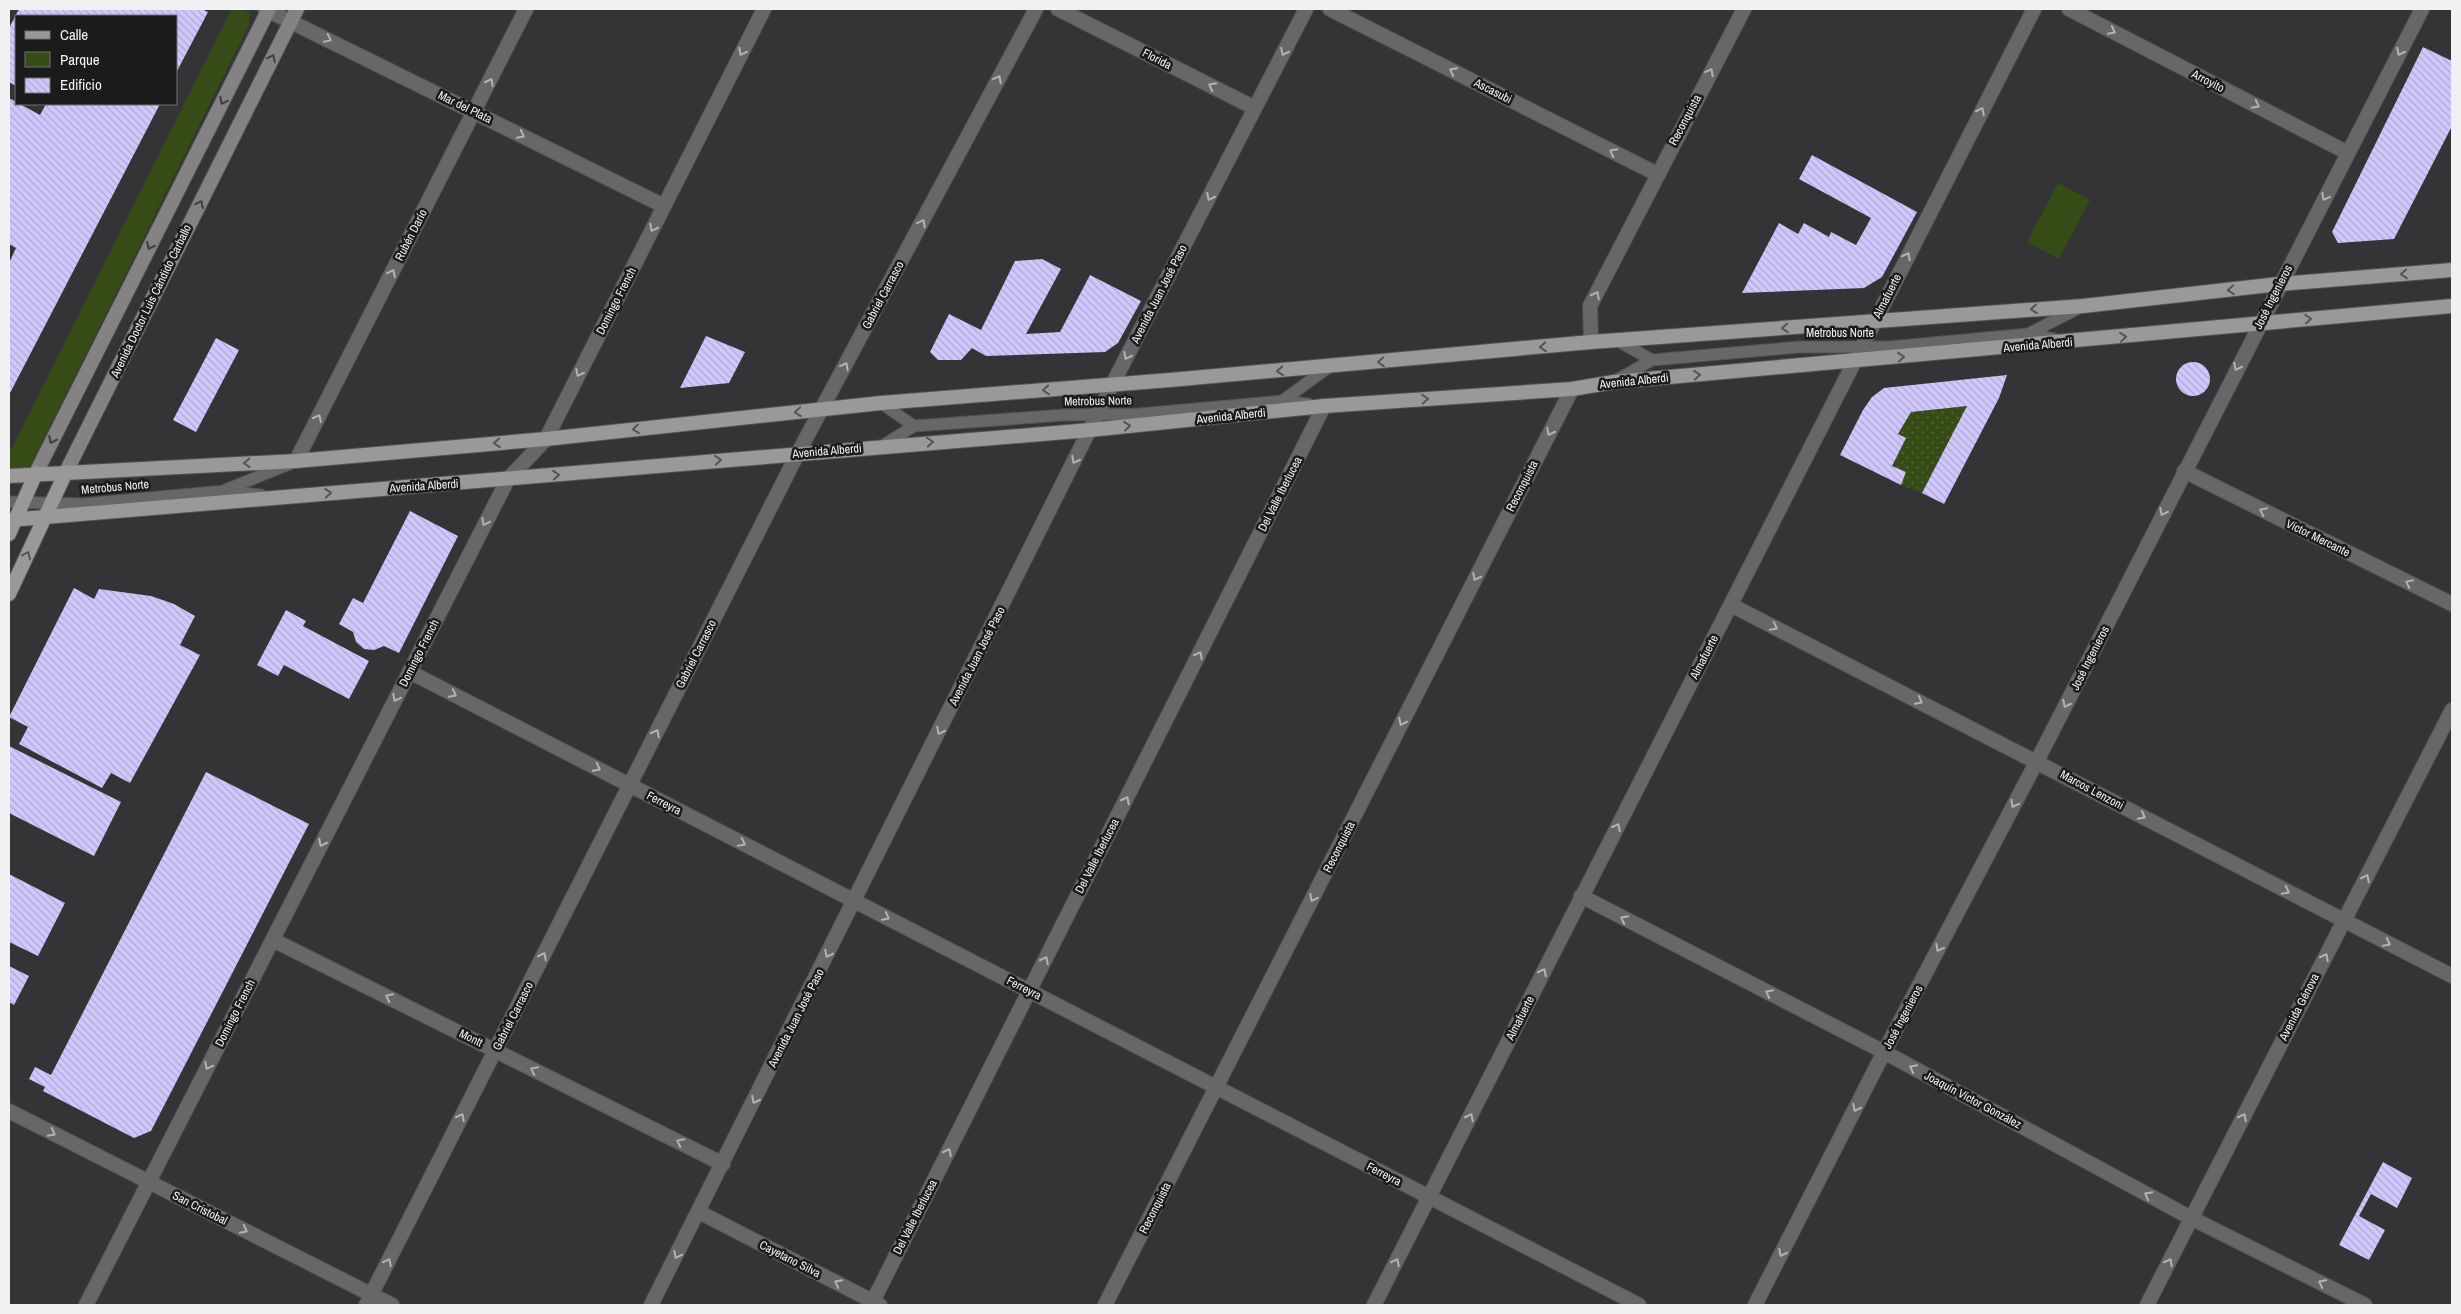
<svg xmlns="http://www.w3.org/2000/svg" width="2461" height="1314" viewBox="0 0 2461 1314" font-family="'Archivo Narrow',sans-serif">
<defs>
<pattern id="garden-dots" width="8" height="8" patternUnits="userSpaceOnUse" patternTransform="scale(1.25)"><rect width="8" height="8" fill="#354c16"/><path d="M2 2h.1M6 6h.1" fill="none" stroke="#536638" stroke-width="1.8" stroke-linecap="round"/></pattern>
<pattern id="building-back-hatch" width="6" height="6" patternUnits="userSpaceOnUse" patternTransform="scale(1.25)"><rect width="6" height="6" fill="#d1c7fd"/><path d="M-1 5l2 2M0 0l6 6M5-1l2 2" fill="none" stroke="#afa7d0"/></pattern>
</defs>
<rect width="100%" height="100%" fill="#343336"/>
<path fill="#354c16" d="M232 9H244L250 14 249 25 31 465 20 472 9 475 10 452Z
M2058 183 2090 200 2059 259 2027 242Z"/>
<path fill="url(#garden-dots)" d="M1967 406 1922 493 1901 485 1905 472 1892 466 1906 438 1898 434 1911 412Z"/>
<path fill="url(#building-back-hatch)" d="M19 9H202L208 12 176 73V16H16V86L9 82V28Z
M2423 47 2452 61V126L2394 239 2338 243 2332 232Z
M9 98 40 115 46 104H160L9 395V263L16 248 9 244Z
M1812 155 1917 212 1882 277 1864 288 1742 293 1779 223 1798 234 1804 223 1829 237 1831 232 1856 245 1871 218 1799 179Z
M1042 259 1061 269 1026 334 1060 332 1090 275 1141 301 1118 343 1105 352 986 356 972 348 961 360H938L930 352 949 314 981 330 1015 261Z
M706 336 745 352 729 383 680 388Z
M216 338 239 350 196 432 173 420Z
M2176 379a17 17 0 1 1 34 0a17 17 0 1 1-34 0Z
M2007 375 1999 398 1944 504 1922 493 1967 406 1911 412 1898 434 1906 438 1892 466 1906 472 1901 485 1840 455 1863 410 1872 397 1884 388Z
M410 511 458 536 399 653 384 646 374 650 364 649 356 642 353 632 339 624 353 598 363 603Z
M74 588 94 599 99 589 151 596 174 604 195 616 180 645 200 655 130 783 111 773 102 788 19 744 28 727 9 717Z
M286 610 306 621 303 626 369 661 349 699 284 665 278 676 257 665Z
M9 746 121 802 94 856 9 813Z
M206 772 309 824 151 1131 134 1138 43 1091 45 1087 29 1079 35 1067 51 1075Z
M9 874 65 903 38 956 9 942Z
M9 966 29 976 14 1005 9 1002Z
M2383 1162 2412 1178 2397 1208 2371 1194 2359 1216 2385 1230 2369 1260 2339 1245Z"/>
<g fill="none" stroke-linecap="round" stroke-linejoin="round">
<g stroke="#525154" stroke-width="13">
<path id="service" d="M2028 334 2079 308
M1616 340 1652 360
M1615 381 1652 360 1799 347H1889L2028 334 2054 339
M1282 401 1329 367
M881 403 914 426
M882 446 914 426 1064 415 1139 414 1282 401 1308 404
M225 490 292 463
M9 502 84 504 224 491 261 495"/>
</g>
<g stroke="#525154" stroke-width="16">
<path id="minor" d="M265 9 664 206
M1058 9 1255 108
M1330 9 1657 174
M2069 9 2348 153
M1591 342 1590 306 1744 9
M296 461 526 9
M2184 471 2452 604
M1731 605 2452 976
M410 672 1639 1305
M1581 896 1884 1052 2191 1218 2365 1305
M273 940 723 1164
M9 1111 392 1305
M699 1212 880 1305
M86 1305 508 479 546 439 764 9
M366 1305 798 453 1036 9
M871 1305 1324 406
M1105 1305 1572 389
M1374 1305 2034 9
M1755 1305 1884 1052 2037 761 2422 9"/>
</g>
<g stroke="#525154" stroke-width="16">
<path id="tertiary" d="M651 1305 1112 385 1306 9
M2147 1305 2452 710"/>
</g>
<g stroke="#525154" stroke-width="16">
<path id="secondary" d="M66 472 297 9
M36 473 269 9"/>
</g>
<g stroke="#525154" stroke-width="16">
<path id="primary" d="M9 476 296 461 546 439 881 403 1170 380 1591 342 2083 306 2279 284 2452 270
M9 520 1090 430 1324 406 1572 389 1614 382 2452 306
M9 534 36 473
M9 594 66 472"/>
</g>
<use href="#service" stroke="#686666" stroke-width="11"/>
<use href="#minor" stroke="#686666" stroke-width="14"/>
<use href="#tertiary" stroke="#686666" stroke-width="14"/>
<use href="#secondary" stroke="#858283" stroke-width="14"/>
<use href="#primary" stroke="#9b9898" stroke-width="14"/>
</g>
<defs><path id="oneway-chevron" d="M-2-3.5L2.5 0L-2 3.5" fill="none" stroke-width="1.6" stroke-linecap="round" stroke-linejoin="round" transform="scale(1.25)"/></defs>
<g stroke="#b3b2b4">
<use href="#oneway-chevron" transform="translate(2112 31) rotate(27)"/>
<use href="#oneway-chevron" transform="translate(328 39) rotate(26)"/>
<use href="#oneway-chevron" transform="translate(742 52) rotate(117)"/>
<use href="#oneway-chevron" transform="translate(1284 52) rotate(117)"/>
<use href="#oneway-chevron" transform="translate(2400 52) rotate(117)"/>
<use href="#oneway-chevron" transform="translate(1453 71) rotate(-153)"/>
<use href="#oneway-chevron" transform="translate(1710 72) rotate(-62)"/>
<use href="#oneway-chevron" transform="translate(998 79) rotate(-62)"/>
<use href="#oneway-chevron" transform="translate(490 82) rotate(-63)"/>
<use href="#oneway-chevron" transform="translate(1212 86) rotate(-153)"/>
<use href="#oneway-chevron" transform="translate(2256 105) rotate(27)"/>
<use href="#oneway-chevron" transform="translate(1981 111) rotate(-63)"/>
<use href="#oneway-chevron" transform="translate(521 135) rotate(27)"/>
<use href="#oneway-chevron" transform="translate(1613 152) rotate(-153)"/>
<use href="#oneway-chevron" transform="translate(1210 197) rotate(117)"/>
<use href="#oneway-chevron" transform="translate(2325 197) rotate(118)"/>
<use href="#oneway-chevron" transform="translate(922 223) rotate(-62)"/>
<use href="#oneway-chevron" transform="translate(653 228) rotate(117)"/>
<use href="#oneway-chevron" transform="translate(1907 256) rotate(-63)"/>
<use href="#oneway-chevron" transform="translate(392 273) rotate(-63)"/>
<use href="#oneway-chevron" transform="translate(1596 295) rotate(-63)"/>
<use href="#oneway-chevron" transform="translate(1127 356) rotate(117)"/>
<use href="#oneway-chevron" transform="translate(845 366) rotate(-62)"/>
<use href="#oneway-chevron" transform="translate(2237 367) rotate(117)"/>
<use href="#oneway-chevron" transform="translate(579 373) rotate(117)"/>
<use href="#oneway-chevron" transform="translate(318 418) rotate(-63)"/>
<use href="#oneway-chevron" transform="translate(1550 432) rotate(117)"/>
<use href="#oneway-chevron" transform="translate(1075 460) rotate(117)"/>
<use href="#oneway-chevron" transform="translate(2263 511) rotate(-154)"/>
<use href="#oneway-chevron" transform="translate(2163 512) rotate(117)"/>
<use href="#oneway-chevron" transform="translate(485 522) rotate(117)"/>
<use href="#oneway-chevron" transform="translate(1476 577) rotate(117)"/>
<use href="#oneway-chevron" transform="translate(2409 583) rotate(-154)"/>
<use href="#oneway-chevron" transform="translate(1774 627) rotate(27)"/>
<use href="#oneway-chevron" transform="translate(1199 655) rotate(-63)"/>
<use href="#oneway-chevron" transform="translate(453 694) rotate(27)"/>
<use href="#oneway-chevron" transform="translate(396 698) rotate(117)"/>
<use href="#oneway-chevron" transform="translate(1919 701) rotate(27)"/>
<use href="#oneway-chevron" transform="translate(2066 704) rotate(117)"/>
<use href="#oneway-chevron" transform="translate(1402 722) rotate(117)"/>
<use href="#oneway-chevron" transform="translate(940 731) rotate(117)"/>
<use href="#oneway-chevron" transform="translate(656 733) rotate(-63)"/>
<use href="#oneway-chevron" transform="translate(597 768) rotate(27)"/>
<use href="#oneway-chevron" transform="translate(1126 800) rotate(-63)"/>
<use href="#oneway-chevron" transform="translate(2014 804) rotate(118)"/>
<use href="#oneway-chevron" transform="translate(2142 816) rotate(28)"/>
<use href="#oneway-chevron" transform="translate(1617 827) rotate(-63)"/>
<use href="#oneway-chevron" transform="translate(322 843) rotate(117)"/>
<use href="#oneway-chevron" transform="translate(742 843) rotate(27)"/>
<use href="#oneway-chevron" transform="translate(2366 878) rotate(-63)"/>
<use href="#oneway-chevron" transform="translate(2286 891) rotate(28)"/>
<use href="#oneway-chevron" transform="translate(1313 898) rotate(117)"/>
<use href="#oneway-chevron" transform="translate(886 917) rotate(27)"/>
<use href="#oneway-chevron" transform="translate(1624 919) rotate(-153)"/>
<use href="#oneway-chevron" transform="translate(2387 943) rotate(27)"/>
<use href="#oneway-chevron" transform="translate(1939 948) rotate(118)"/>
<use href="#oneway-chevron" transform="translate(828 954) rotate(117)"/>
<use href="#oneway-chevron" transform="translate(543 956) rotate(-63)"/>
<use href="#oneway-chevron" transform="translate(2325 957) rotate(-63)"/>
<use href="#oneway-chevron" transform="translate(1045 960) rotate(-63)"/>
<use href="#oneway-chevron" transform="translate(1543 972) rotate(-63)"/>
<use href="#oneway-chevron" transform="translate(1769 993) rotate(-153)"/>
<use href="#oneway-chevron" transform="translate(389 997) rotate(-154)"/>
<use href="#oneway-chevron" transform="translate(208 1066) rotate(117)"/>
<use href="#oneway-chevron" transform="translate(1913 1068) rotate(-152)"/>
<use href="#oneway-chevron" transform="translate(534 1070) rotate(-154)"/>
<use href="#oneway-chevron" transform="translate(755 1100) rotate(117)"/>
<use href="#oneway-chevron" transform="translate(1856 1108) rotate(117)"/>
<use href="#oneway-chevron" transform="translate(461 1117) rotate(-63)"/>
<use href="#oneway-chevron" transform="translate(1470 1117) rotate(-63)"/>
<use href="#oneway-chevron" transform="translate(2243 1117) rotate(-63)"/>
<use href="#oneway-chevron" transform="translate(52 1133) rotate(27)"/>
<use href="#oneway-chevron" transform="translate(680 1142) rotate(-154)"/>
<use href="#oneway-chevron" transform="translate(948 1152) rotate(-63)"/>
<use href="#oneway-chevron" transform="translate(2148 1195) rotate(-152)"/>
<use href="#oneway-chevron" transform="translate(244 1230) rotate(27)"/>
<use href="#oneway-chevron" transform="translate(1782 1253) rotate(117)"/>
<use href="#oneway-chevron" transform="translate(677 1255) rotate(117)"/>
<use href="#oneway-chevron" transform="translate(388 1262) rotate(-63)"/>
<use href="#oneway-chevron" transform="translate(1396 1262) rotate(-63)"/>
<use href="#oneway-chevron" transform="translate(2169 1262) rotate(-63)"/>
<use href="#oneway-chevron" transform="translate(838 1283) rotate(-153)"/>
<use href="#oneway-chevron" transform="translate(2322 1283) rotate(-153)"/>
</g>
<g stroke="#403f40">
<use href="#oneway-chevron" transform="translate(272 58) rotate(-64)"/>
<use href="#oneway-chevron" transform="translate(223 101) rotate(117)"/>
<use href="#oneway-chevron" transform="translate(200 204) rotate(-64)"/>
<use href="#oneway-chevron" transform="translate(150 246) rotate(117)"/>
<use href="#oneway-chevron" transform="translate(52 440) rotate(117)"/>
</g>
<g stroke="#555354">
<use href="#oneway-chevron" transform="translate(2404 274) rotate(175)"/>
<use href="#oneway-chevron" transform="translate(2231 290) rotate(174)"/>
<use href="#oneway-chevron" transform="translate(2034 309) rotate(176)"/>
<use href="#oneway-chevron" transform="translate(2308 319) rotate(-5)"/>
<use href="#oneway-chevron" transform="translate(1785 328) rotate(176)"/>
<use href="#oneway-chevron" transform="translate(2123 337) rotate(-6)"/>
<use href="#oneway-chevron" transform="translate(1543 347) rotate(175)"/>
<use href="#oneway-chevron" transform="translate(1901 357) rotate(-5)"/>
<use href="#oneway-chevron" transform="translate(1381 362) rotate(175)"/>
<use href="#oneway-chevron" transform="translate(1280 371) rotate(175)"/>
<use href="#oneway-chevron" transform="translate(1697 375) rotate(-5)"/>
<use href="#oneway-chevron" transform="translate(1046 390) rotate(176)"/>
<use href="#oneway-chevron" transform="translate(1425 399) rotate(-4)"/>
<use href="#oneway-chevron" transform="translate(798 412) rotate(174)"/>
<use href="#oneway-chevron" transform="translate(1127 426) rotate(-6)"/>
<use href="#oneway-chevron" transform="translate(636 429) rotate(174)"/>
<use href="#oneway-chevron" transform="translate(930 442) rotate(-4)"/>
<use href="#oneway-chevron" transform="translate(497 443) rotate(175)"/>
<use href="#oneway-chevron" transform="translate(718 460) rotate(-5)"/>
<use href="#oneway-chevron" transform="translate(247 463) rotate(177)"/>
<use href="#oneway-chevron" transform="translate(556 475) rotate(-5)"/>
<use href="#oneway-chevron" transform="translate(328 493) rotate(-4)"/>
<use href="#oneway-chevron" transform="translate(27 555) rotate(-65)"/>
</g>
<g text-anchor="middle" stroke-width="5" stroke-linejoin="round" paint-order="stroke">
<g font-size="12" fill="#f1f1f3" stroke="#1b1b1c">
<text transform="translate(1157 59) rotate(27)" y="4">Florida</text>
<text transform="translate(2208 81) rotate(27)" y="4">Arroyito</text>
<text transform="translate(1493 91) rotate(27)" y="4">Ascasubi</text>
<text transform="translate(465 107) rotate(26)" y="4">Mar del Plata</text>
<text transform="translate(1685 120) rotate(-62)" y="4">Reconquista</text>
<text transform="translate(411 235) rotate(-63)" y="4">Rubén Darío</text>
<text transform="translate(1159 294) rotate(-63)" y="4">Avenida Juan José Paso</text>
<text transform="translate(883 295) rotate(-62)" y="4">Gabriel Carrasco</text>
<text transform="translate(1887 296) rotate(-63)" y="4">Almafuerte</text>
<text transform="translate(2273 297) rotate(-63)" y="4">José Ingenieros</text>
<text transform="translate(151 301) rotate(-64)" y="4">Avenida Doctor Luis Cándido Carballo</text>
<text transform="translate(616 301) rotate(-63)" y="4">Domingo French</text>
<text x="1840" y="337">Metrobus Norte</text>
<text transform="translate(2038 345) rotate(-5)" y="4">Avenida Alberdi</text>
<text transform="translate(1634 381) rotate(-6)" y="4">Avenida Alberdi</text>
<text transform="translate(1098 401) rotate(-1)" y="4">Metrobus Norte</text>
<text transform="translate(1231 416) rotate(-6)" y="4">Avenida Alberdi</text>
<text transform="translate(827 451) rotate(-5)" y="4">Avenida Alberdi</text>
<text transform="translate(424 486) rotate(-4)" y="4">Avenida Alberdi</text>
<text transform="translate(1522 486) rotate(-63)" y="4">Reconquista</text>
<text transform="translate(115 487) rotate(-5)" y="4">Metrobus Norte</text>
<text transform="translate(1280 494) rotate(-63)" y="4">Del Valle Iberlucea</text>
<text transform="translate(2318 538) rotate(26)" y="4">Víctor Mercante</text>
<text transform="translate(419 653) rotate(-63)" y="4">Domingo French</text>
<text transform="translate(696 654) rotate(-63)" y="4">Gabriel Carrasco</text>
<text transform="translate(977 656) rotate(-63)" y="4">Avenida Juan José Paso</text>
<text transform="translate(1704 657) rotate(-63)" y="4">Almafuerte</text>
<text transform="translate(2090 658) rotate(-63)" y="4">José Ingenieros</text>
<text transform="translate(2092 790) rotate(28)" y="4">Marcos Lenzoni</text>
<text transform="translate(664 803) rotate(27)" y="4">Ferreyra</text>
<text transform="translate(1339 847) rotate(-63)" y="4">Reconquista</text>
<text transform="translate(1097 856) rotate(-63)" y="4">Del Valle Iberlucea</text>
<text transform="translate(1024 988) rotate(27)" y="4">Ferreyra</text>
<text transform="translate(2299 1007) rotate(-63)" y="4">Avenida Génova</text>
<text transform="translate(235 1013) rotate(-63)" y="4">Domingo French</text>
<text transform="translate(513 1016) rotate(-63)" y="4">Gabriel Carrasco</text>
<text transform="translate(1903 1017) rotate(-62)" y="4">José Ingenieros</text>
<text transform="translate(796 1018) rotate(-63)" y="4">Avenida Juan José Paso</text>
<text transform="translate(1520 1018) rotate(-63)" y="4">Almafuerte</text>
<text transform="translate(471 1038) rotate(26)" y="4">Montt</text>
<text transform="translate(1973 1100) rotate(28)" y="4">Joaquín Víctor González</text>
<text transform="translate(1384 1174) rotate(27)" y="4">Ferreyra</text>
<text transform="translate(200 1208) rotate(27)" y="4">San Cristobal</text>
<text transform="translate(1155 1208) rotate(-63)" y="4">Reconquista</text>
<text transform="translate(915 1217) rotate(-63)" y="4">Del Valle Iberlucea</text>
<text transform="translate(790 1259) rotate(27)" y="4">Cayetano Silva</text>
</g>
</g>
<rect width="2461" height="1314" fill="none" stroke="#f1f1f3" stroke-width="20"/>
<rect x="15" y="15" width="162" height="90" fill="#1b1b1c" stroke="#717172"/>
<rect x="25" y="31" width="25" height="8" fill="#9b9898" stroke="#717172"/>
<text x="60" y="40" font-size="15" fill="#f1f1f3">Calle</text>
<rect x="25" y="52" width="25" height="15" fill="#354c16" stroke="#717172"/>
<text x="60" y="65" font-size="15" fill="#f1f1f3">Parque</text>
<rect x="25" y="78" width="25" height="15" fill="url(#building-back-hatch)" stroke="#717172"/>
<text x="60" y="90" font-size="15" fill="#f1f1f3">Edificio</text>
</svg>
